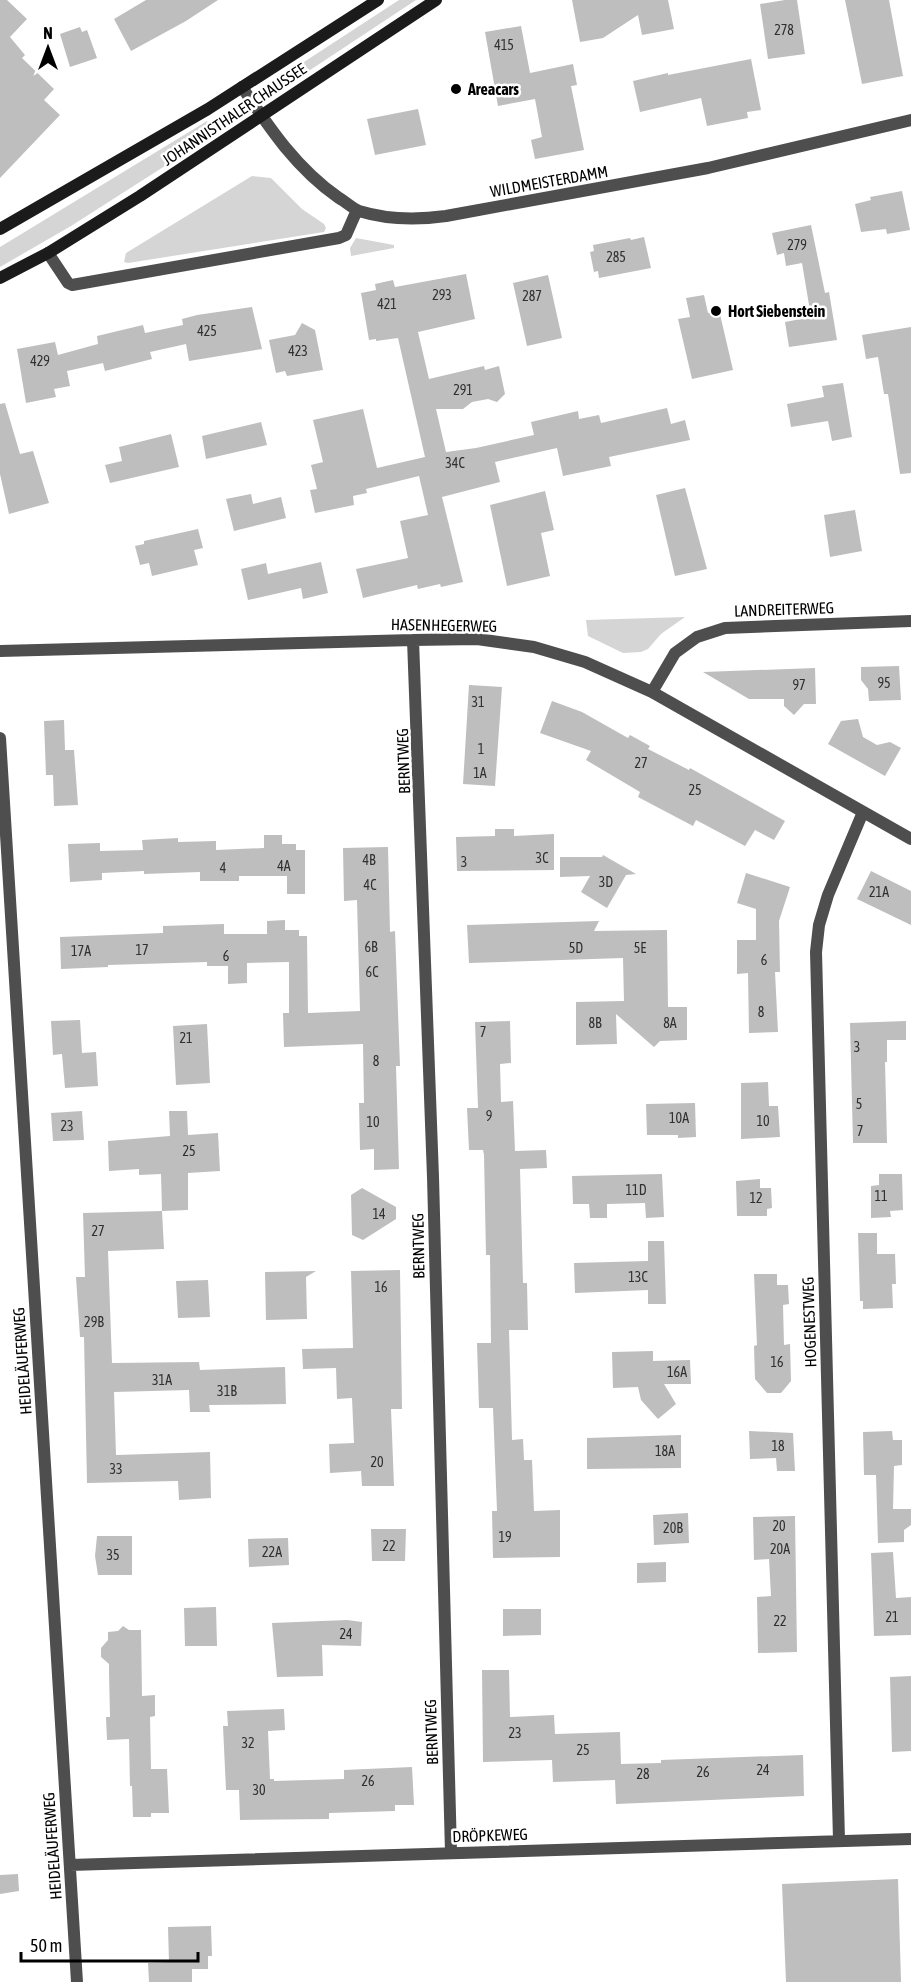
<svg xmlns="http://www.w3.org/2000/svg" width="911" height="1982" font-family="'Asap Condensed',sans-serif">
<style>
.green{fill:#d5d5d5}
.building{fill:#bebebe}
.lines{fill:none;stroke-linecap:round;stroke-linejoin:round}
.street{stroke:#4e4e4e;stroke-width:12}
.secondary{stroke:#1b1b1b;stroke-width:12}
.poi-dot{fill:#000;stroke:#fff;stroke-width:2}
.labels{text-anchor:middle;stroke-width:5;stroke-linejoin:round;paint-order:stroke}
.number-label{font-size:14px;fill:#303030}
.poi-label{font-size:16px;font-weight:bold;fill:#000;stroke:#fff;text-anchor:start}
.street-label{font-size:16px;fill:#000;stroke:#fff}
</style>
<rect width="100%" height="100%" fill="#fff"/>
<path class="green" d="M399,0h17l-127,84 -5,-9z
M207,121l8,13 -144,92 -71,41v-20z
M252,176l19,2 31,31 22,15 2,4 -2,4 -196,31 -4,-1 2,-9z
M356,238l38,7v3l-43,8 -1,-8z
M685,617l-24,17 -13,15 -7,3 -18,1 -35,-17 -2,-16z"/>
<path class="building" d="M0,0h7l20,19 -17,18 15,18 -3,3 32,31 -10,11 16,15 -60,63z
M146,0h72l-32,21 -55,30 -17,-32z
M572,0h96l6,29 -32,6 -4,-20 -35,23 -23,4z
M785,0h12l8,54 -37,5 -8,-55z
M845,0h44l14,76 -41,8z
M521,26l9,47 43,-9 4,21 -6,1 13,64 -49,9 -4,-19 11,-3 -7,-38 -37,7 -13,-74z
M80,27l2,5 5,-2 10,28 -27,9 -10,-33z
M751,59l10,51 -14,2 1,6 -41,8 -6,-28 -61,14 -7,-31 35,-8v2z
M418,109l8,36 -51,10 -8,-36z
M902,191l8,39 -23,4 -1,-5 -25,3 -6,-28 16,-4 -1,-3z
M811,225l14,68 4,-1 8,48 -48,7 -4,-25 26,-5 -9,-54 -16,3 -2,-13 -7,2 -5,-22z
M644,237l7,31 -52,10 -1,-7 -4,1 -4,-20 4,-1 -1,-6 37,-7 1,2z
M466,274l9,45 -57,13 11,47 55,-13 1,4 14,-4 6,28 -8,8 -9,-3 -16,3 -9,7h-27l10,43 30,-4 58,-13 -3,-13 47,-11 1,8 20,-4 2,8 66,-15 4,16 14,-4 5,20 -81,17 2,9 -48,10 -6,-28 -62,14 5,20 -58,15 21,85 -22,5 -1,-3 -22,5 -1,-4 -54,13 -7,-29 52,-11 -8,-37 28,-6 -9,-39 -53,13 1,4 -14,3 1,9 -39,8 -5,-23 7,-1 -6,-24 12,-3 -10,-42 50,-11 14,59 48,-11 -27,-119 -22,3v-2l-7,1 -8,-47 15,-3 -1,-6 18,-4 2,7z
M548,275l14,63 -35,8 -14,-63z
M704,295l4,18 11,-3 14,60 -41,9 -14,-60 12,-2 -4,-19z
M252,307l10,42 -73,12 -3,-17 -36,8 2,7 -47,12 -2,-8 -36,8 3,15 -16,3 2,8 -30,6 -9,-54 38,-7 3,13 40,-11 -1,-8 46,-11 2,8 38,-8 -1,-6 15,-4z
M302,323l13,7 8,40 -36,6 -2,-5 -9,2 -7,-33 26,-5z
M911,327v146l-11,1 -12,-80h-4l-6,-37 -12,2 -4,-24z
M843,383l9,54 -20,4 -4,-20 -37,6 -4,-23 37,-7 -2,-11z
M5,403l15,51 13,-3 16,52 -40,11 -9,-40v-70z
M261,422l6,23 -61,14 -4,-23z
M171,434l8,33 -69,16 -5,-18 17,-4 -3,-14z
M685,488l22,81 -32,7 -19,-81z
M545,491l9,39 -13,3 9,43 -43,10 -17,-81z
M251,494l2,10 28,-7 5,21 -52,13 -8,-32z
M855,510l7,41 -32,6 -6,-42z
M198,529l5,19 -9,2 4,15 -46,11 -3,-13 -9,2 -5,-19 9,-2v-3z
M321,562l7,31 -25,6 -2,-11 -53,12 -7,-31 25,-6 2,11z
M899,666l2,34 -32,1 -1,-12 -7,-9v-13z
M815,668l1,36h-12l-10,11 -10,-9v-7h-35l-46,-27z
M469,685l33,2 -7,99 -32,-2z
M552,701l30,11 46,26 2,-3 20,11 -2,3 41,21 1,-2 95,53 -11,19 -19,-10 -10,16 -49,-26 -3,6 -55,-29 2,-5 -54,-32 5,-9 -51,-18z
M858,719l5,18 14,8 13,-3 11,6 -16,28 -57,-32 13,-23z
M64,720l1,30h9l4,55 -24,1 -1,-31h-7l-2,-54z
M495,829h19v7l40,-2v36l-97,1 -1,-34 39,-1z
M264,835h18v9h14v6h9v44h-18v-18h-48v5h-39v-9l-56,2v-3l-42,2v7l-32,2 -2,-38 32,-1v8l43,-1 -1,-10 36,-2v4l38,-1v9l48,-2z
M388,847l2,85 5,-1 5,135h-4l3,103 -25,1v-21l-14,1 -1,-47h5l-1,-59 -79,3 -1,-34h6v-51l-42,1v20l-19,1v-18h-21v-4l-99,3v2l-47,2 -1,-32 103,-4v-7l61,-2v10h43v-13l18,-1v10h14v6h8l1,77 52,-2 -3,-111 -13,1 -1,-53z
M603,855l33,19 -10,1 -19,33 -26,-16 9,-16 -30,1v-20h42z
M871,871l40,20v34l-54,-26z
M746,873l44,14 -11,34 1,51h-5l3,60 -29,1 -1,-60 -11,1v-34h19v-31l-19,-6z
M599,921l-5,10 73,-1 1,77h19v33l-27,1 -6,6 -38,-33 1,30 -41,1v-43l48,-1 -1,-43 -154,5 -2,-38z
M80,1020l2,33 14,-1 2,34 -33,2 -3,-34 -9,1 -2,-34z
M510,1021l1,42 -11,1 1,38 12,-1 2,50 31,-1 1,18 -27,1 3,114h4l1,47h-19l3,110 11,-1 1,21h8l2,51 26,-1v47l-67,1 -1,-47h5l-4,-103h-14l-2,-65h14l-1,-88h-4l-2,-100 -1,-5h-14l-2,-42h11l-3,-86z
M906,1021v19h-19v22h-2l2,81h-34l-3,-120z
M207,1024l3,59 -34,2 -3,-59z
M768,1082l1,24h9l2,31 -39,2v-56z
M695,1103l1,34 -18,1v-3h-31l-1,-31z
M82,1111l2,29 -31,1 -2,-28z
M169,1111h18l1,24 30,-2 2,38 -32,2v37l-26,1 -1,-37 -22,1v-6l-30,2 -1,-30 62,-5z
M662,1174l2,43 -18,1 -1,-15 -38,1v14h-17l-1,-14h-16l-1,-28z
M879,1174h23l1,36 -13,1 1,6 -20,1v-32l8,-1z
M760,1179v9h11l1,20 -5,1v7h-30l-1,-35z
M362,1188l34,19v12l-33,21 -11,-5 -1,-40z
M162,1211l2,38 -56,2 4,112 87,-1 1,8 85,-3 1,37 -77,1 1,7h-20l-1,-22 -75,2 2,63 94,-3 1,46 -32,2 -1,-19 -91,2 -3,-146h-4l-4,-60h9l-2,-64z
M858,1233h19v21h18l1,30h-4l1,24 -30,1v-8h-3z
M648,1241h16l2,63h-18v-14l-73,3 -1,-30 74,-2z
M400,1270l2,139h-11l3,77h-32l-1,-15 -31,2 -1,-29 25,-1 -2,-45 -15,1 -1,-31 -33,1 -1,-20 51,-1 -2,-77z
M316,1271l-10,6 1,42 -41,1 -1,-48z
M754,1274h23v11h11l1,19 -6,1 1,40 6,-1 1,37 -10,12h-14l-12,-14 -1,-33 3,-1z
M208,1280l2,37 -32,1 -2,-37z
M653,1351v10l37,-1 1,24h-27l12,20 -18,15 -17,-19 -3,-13 -25,1 -1,-36z
M749,1431l44,2 2,38h-18l-1,-13 -26,1z
M892,1431l1,9h9v25l-8,1 -1,43h18v16l-7,5v12l-26,1 -2,-68h-12l-1,-43z
M681,1435v33l-94,1v-31z
M688,1513l1,30 -35,2 -1,-30z
M795,1516l2,136 -39,1 -1,-56 14,-1 -2,-37 -15,1 -1,-43z
M371,1529h35l-1,32h-33z
M97,1536h35v39h-34l-3,-19z
M288,1538l1,27 -40,2 -1,-28z
M893,1552l3,46 15,-1v38l-37,1 -3,-83z
M666,1562v20l-29,1v-20z
M216,1607l1,39h-32l-1,-38z
M503,1609h38v26l-38,1z
M347,1620l15,2 -1,24 -39,-1 1,31 -46,1 -5,-54z
M123,1626l6,4h12l1,66 13,-1v21l-5,1 1,52h16l2,44h-18v4h-18l-1,-31h-2l-1,-47 -22,1 -1,-23h4l-1,-45v-8l-8,-7v-9l7,-8v-8l10,-1z
M482,1670h27l1,47 44,-2 1,19 65,-2 1,32 40,-1v-3l142,-5 1,41 -188,8 -1,-24 -62,2 -1,-22 -69,2z
M911,1676v75l-19,1 -2,-75z
M284,1709l1,21 -17,1 2,48h4v2l70,-2v-9l68,-3 2,38h-19v6l-66,2v6l-89,1 -1,-30h-13l-3,-64h5l-1,-15z
M18,1874l1,17 -19,3v-19z
M898,1879l3,103h-115l-4,-98z
M211,1926l1,30h-4v13h-16v13h-43l-1,-19 21,-1 -1,-35z"/>
<g class="lines">
<path class="street" d="M242,87c28,42 55,82 97,111 7,4 13,10 20,13 29,9 58,9 87,5l262,-48 203,-48
M48,253l20,30 4,2 267,-47 7,-3 11,-25
M413,640l20,537 18,675
M0,651l413,-11 64,-1 57,8 51,15 67,30 259,147
M652,692l23,-39 22,-16 28,-9 186,-7
M0,738l77,1244
M839,1840l-23,-888 3,-27 9,-30 35,-83
M70,1865l841,-26"/>
<path class="secondary" d="M0,229l208,-120 170,-109
M0,278l48,-25 92,-57 296,-196"/>
</g>
<g class="poi-dot">
<circle cx="456" cy="89" r="6"/>
<circle cx="716" cy="311" r="6"/>
</g>
<g class="labels">
<g class="number-label">
<text x="784" y="35">278</text>
<text x="504" y="50">415</text>
<text x="797" y="250">279</text>
<text x="616" y="262">285</text>
<text x="442" y="300">293</text>
<text x="532" y="301">287</text>
<text x="387" y="309">421</text>
<text x="207" y="336">425</text>
<text x="298" y="356">423</text>
<text x="40" y="366">429</text>
<text x="463" y="395">291</text>
<text x="455" y="468">34C</text>
<text x="884" y="688">95</text>
<text x="799" y="690">97</text>
<text x="478" y="707">31</text>
<text x="481" y="754">1</text>
<text x="641" y="768">27</text>
<text x="480" y="778">1A</text>
<text x="695" y="795">25</text>
<text x="542" y="863">3C</text>
<text x="369" y="865">4B</text>
<text x="464" y="867">3</text>
<text x="284" y="871">4A</text>
<text x="223" y="873">4</text>
<text x="606" y="887">3D</text>
<text x="370" y="890">4C</text>
<text x="879" y="897">21A</text>
<text x="371" y="952">6B</text>
<text x="576" y="953">5D</text>
<text x="640" y="953">5E</text>
<text x="142" y="955">17</text>
<text x="81" y="956">17A</text>
<text x="226" y="961">6</text>
<text x="764" y="965">6</text>
<text x="372" y="977">6C</text>
<text x="761" y="1017">8</text>
<text x="595" y="1028">8B</text>
<text x="670" y="1028">8A</text>
<text x="483" y="1037">7</text>
<text x="186" y="1043">21</text>
<text x="857" y="1052">3</text>
<text x="376" y="1066">8</text>
<text x="859" y="1109">5</text>
<text x="489" y="1121">9</text>
<text x="679" y="1123">10A</text>
<text x="763" y="1126">10</text>
<text x="373" y="1127">10</text>
<text x="67" y="1131">23</text>
<text x="860" y="1136">7</text>
<text x="189" y="1156">25</text>
<text x="636" y="1195">11D</text>
<text x="881" y="1201">11</text>
<text x="756" y="1203">12</text>
<text x="379" y="1219">14</text>
<text x="98" y="1236">27</text>
<text x="638" y="1282">13C</text>
<text x="381" y="1292">16</text>
<text x="94" y="1327">29B</text>
<text x="777" y="1367">16</text>
<text x="677" y="1377">16A</text>
<text x="162" y="1385">31A</text>
<text x="227" y="1396">31B</text>
<text x="778" y="1451">18</text>
<text x="665" y="1456">18A</text>
<text x="377" y="1467">20</text>
<text x="116" y="1474">33</text>
<text x="779" y="1531">20</text>
<text x="673" y="1533">20B</text>
<text x="505" y="1542">19</text>
<text x="389" y="1551">22</text>
<text x="780" y="1554">20A</text>
<text x="272" y="1557">22A</text>
<text x="113" y="1560">35</text>
<text x="892" y="1622">21</text>
<text x="780" y="1626">22</text>
<text x="346" y="1639">24</text>
<text x="515" y="1738">23</text>
<text x="248" y="1748">32</text>
<text x="583" y="1755">25</text>
<text x="763" y="1775">24</text>
<text x="703" y="1777">26</text>
<text x="643" y="1779">28</text>
<text x="368" y="1786">26</text>
<text x="259" y="1795">30</text>
</g>
<g class="poi-label">
<text x="468" y="95">Areacars</text>
<text x="728" y="317">Hort Siebenstein</text>
</g>
<g class="street-label">
<text transform="translate(234 114) rotate(-34)" y="6">JOHANNISTHALER CHAUSSEE</text>
<text transform="translate(549 181) rotate(-10)" y="6">WILDMEISTERDAMM</text>
<text transform="translate(784 609) rotate(-2)" y="6">LANDREITERWEG</text>
<text transform="translate(444 625) rotate(1)" y="6">HASENHEGERWEG</text>
<text transform="translate(403 761) rotate(-92)" y="6">BERNTWEG</text>
<text transform="translate(418 1246) rotate(-91)" y="6">BERNTWEG</text>
<text transform="translate(809 1322) rotate(-92)" y="6">HOGENESTWEG</text>
<text transform="translate(22 1361) rotate(-94)" y="6">HEIDELÄUFERWEG</text>
<text transform="translate(431 1732) rotate(-92)" y="6">BERNTWEG</text>
<text transform="translate(490 1835) rotate(-2)" y="6">DRÖPKEWEG</text>
<text transform="translate(52 1846) rotate(-94)" y="6">HEIDELÄUFERWEG</text>
</g>
</g>
<g transform="translate(48 48)" stroke="#ffffff" stroke-width="4.5" paint-order="stroke">
<path d="M0-4.5L10 22L0 15L-10 22Z" fill="#000000"/>
<text y="-9" font-size="16" font-weight="bold" text-anchor="middle" fill="#000000">N</text>
</g>
<path d="M21 1952v9h177v-9" fill="none" stroke="#000000" stroke-width="3"/>
<text x="30" y="1952" font-size="18" fill="#000000" stroke="#ffffff" stroke-width="4.5" paint-order="stroke">50 m</text>
</svg>
